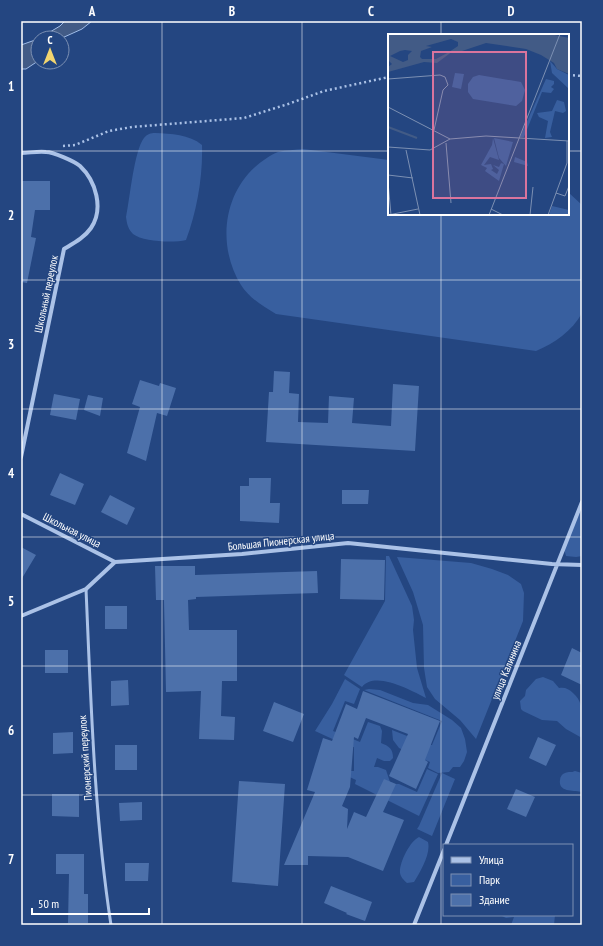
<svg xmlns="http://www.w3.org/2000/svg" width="603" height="946" font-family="'PT Sans Narrow',sans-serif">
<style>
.green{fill:#385f9f}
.water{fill:#425b86;stroke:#9fbce8}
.building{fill:#4c70aa}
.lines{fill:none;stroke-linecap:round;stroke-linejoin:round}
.path{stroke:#abc2e7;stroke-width:2.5;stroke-dasharray:2 3;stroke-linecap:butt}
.service{stroke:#abc2e7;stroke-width:3}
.minor{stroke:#abc2e7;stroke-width:4}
.grid{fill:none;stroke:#fff;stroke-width:1;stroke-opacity:0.55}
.labels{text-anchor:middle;stroke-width:3;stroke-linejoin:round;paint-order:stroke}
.street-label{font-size:11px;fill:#fff;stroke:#244681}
.inset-river{fill:none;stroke:#425b86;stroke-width:2}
.inset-road{fill:none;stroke:#7c90b3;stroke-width:1}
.view{fill:#da749d;fill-opacity:0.15;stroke:#da749d;stroke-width:2}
.inset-edge{fill:none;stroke:#fff;stroke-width:2}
.neatline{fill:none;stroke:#fff;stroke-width:1.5}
.grid-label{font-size:13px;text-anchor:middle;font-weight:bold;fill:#fff}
</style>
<rect width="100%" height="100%" fill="#244681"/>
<path class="green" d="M155,133c16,1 34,1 47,12 1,31 -5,66 -16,95 -12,3 -43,2 -53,-6 -5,-5 -6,-10 -7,-17 4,-19 8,-66 18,-79 3,-4 7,-5 11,-5z
M303,149l86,11v54h179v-22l14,13v108c-10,18 -27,30 -46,38l-260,-37c-13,-8 -27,-16 -35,-29 -23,-37 -19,-88 14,-118 7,-6 15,-12 23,-15 8,-2 17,-2 25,-3z
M582,508v48l-6,1 -10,-1 -2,-7z
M386,556h3l23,50 2,14 -1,10 4,38 9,30c-14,-7 -51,-28 -64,-11l-18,-12 41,-74z
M397,557l74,6 21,6 16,6 13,9 3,9 -1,28 -47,118 -16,-19 -25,-21 -8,-12 -3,-19 -1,-43 -10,-33z
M543,677l10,4 6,7c6,-1 10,1 14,5 13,11 9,29 9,45l-16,-9 -9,-8 -15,-1 -19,-9 -2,-2 -1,-8 5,-5 1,-6 10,-11z
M345,679l15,10 -6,15 -9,-3 -12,30 27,11 8,-20 12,4 2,5 -1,12c8,3 12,6 12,15l-3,3h-6l-7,-3 -3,9h4l8,3 4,12 3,2h6l18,8 10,-23 11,5 -19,42 -64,-32 1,-4 -15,-7 2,-2h11v-24l-15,-1v-4l-24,-11 17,-27z
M369,689l11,1 33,13 15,2 24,15 9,8 4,11 2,13 -3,9 -4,6h-7l-4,5 -11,1 -10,-5 2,-6 -31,-14 -6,-8 -1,-10 38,15h2l10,-24 -78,-31z
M575,771l7,2v19c-7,-2 -24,1 -22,-12 0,-3 2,-6 5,-7 4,-2 6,0 10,-2z
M442,773l13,6 -23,57 -15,-7 2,-3z
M419,837l9,5c3,12 -8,30 -14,40l-7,1c-3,-3 -6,-5 -7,-10 -1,-10 10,-32 19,-36z
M500,915h55l-1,10h-43l3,-8 -8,1z"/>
<path class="water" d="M65,21h27l-10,8 -20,9h-22l20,-12z
M38,39v22l-12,8h-5v-24z"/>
<path class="building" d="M21,181h29v29h-15l-4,27 5,1 -9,45 -6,-1z
M274,371l16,1 -1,21 10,1 -1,28 30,1 1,-27 25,2 -2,25 39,3 2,-42 26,2 -4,65 -149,-9 3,-50h4z
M140,380l19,6 1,-3 16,5 -9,28 -10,-3 -11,48 -19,-8 13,-46 -8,-3z
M54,394l26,5 -4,21 -26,-5z
M88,395l15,3 -3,18 -16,-6z
M60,473l24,11 -9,21 -25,-10z
M249,478h22l-1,25h10l-1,20 -39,-2v-35h9z
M342,490h27l-1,14h-26z
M110,495l25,13 -8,17 -26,-13z
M21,547l15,8 -15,25z
M341,559l44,1 -1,40 -44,-1z
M155,566h40v9l122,-4 1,22 -122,4v2l-8,1 1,30h48v51h-15l-1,35 14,1 -1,23 -35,-1 2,-48 -35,1 -2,-92h-8z
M105,606h22v23h-22z
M572,648l10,5v32l-21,-10z
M45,650h23v23h-23z
M128,680l1,25 -18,1v-25z
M363,691l77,30 -15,39 3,2 -12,27 -27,-13 19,-42 -42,-16 -8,21 -4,-2 -4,50 -8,19 6,3 -1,20 7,-17 12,5 18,-38 12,5 -13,28 21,8 -21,51 -35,-14 -40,-1v9h-24l31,-73 -8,-2 16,-52 9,3 14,-37 11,5z
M274,702l30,12 -11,28 -30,-11z
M73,732v21l-20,1v-21z
M538,737l18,8 -10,21 -17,-8z
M115,745h22v25h-22z
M239,781l46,3 -7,102 -46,-4z
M516,789l19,8 -9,20 -19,-8z
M52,794h27v23l-27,-1z
M142,802v18l-22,1 -1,-18z
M56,854h28v40h4v29h-20l1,-49h-13z
M125,863h24l-1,18h-23z
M331,886l41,16 -7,19 -19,-7 1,-1 -23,-10z"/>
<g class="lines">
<path class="path" d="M568,75l14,1
M63,146l12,-1 34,-14 23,-4 112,-9 44,-14 36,-13 65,-14"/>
<path class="service" d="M86,589c5,113 8,225 25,336"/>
<path class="minor" d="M21,153c8,0 17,-2 25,-1 7,0 28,9 34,14 16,15 24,43 11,62 -7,10 -17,15 -27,21l-43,208
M21,514l94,48
M21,616l65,-27 29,-27 127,-8 106,-11 204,21 30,1
M446,845l136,-343
M414,925l30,-75"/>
</g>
<path class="grid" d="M162,21v904M302,21v904M441,21v14M21,151h368M568,151h14M441,214v711M21,280h561M21,409h561M21,537h561M21,666h561M21,795h561"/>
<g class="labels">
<g class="street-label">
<text transform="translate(46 294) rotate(-78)" y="4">Школьный переулок</text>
<text transform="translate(72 530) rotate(27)" y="4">Школьная улица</text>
<text transform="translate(281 541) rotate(-6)" y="4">Большая Пионерская улица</text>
<text transform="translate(506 670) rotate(-68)" y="4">улица Калинина</text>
<text transform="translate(85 758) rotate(-94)" y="4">Пионерский переулок</text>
</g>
</g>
<g transform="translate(388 34)">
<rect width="181" height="181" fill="#244681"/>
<path d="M162,27l7,8 12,6v14l-17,-16zM67,39l9,1 -3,15 -9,-2zM91,41l42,7 4,8 -3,11 -6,5 -43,-7 -5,-7v-8l5,-7zM158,45l8,2v3l-3,3 3,2 -3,4 -9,-1 -18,45h-4zM169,66l7,2 2,9 -3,2 -8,-2 -5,21 2,5 -7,1 3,-17 -9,-4 -2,-4 15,-2zM105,104l6,22 -9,-3 -6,8 7,-1 2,5 -2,1 6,4 2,-4 -6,-5 6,2 2,-4 -12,-4 15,5 -5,17 -14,-10 2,-3 -6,-3 11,-20zM106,104l19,4 -7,24 -7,-8zM127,123l12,5 1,4 -14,-4zM164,172l17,4v5h-20z" fill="#385f9f"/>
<path d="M0,0h162l19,4v36l-12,-5 -3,-6 -13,-8 -15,-6 -40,-6 -24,8h-9l-16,12 -13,-1 -36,10v-5l4,-3 -4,-4zM63,5l7,3v4l-9,6 -13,7h-14l-2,-2 1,-6 11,-4 -6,-1zM12,17l5,-1 7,1 -4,4v5l-5,2 -13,-6z" fill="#425b86" fill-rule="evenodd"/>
<path class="inset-river" d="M0,93l29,11"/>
<path class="inset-road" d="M0,45l52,-4 5,2 3,8 -5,5 -9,40M0,73l62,32M58,109l5,60M0,113l42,3 20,-11 36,-3 83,5M18,116l14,65M0,141l25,3M0,148l3,33M168,159l9,3 4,-10M103,175l12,6M0,181l30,-6M101,181l71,-181M142,181l3,-28M160,181l19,-52v-22"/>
<path class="view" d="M45,18h93v146h-93z"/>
<rect width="181" height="181" class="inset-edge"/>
</g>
<rect width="603" height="946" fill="none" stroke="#244681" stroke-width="44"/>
<rect x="443" y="844" width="130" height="72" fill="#244681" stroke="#7c90b3"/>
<rect x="451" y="857" width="20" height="6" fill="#abc2e7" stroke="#7c90b3"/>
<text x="479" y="864" font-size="12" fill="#ffffff">Улица</text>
<rect x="451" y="874" width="20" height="12" fill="#385f9f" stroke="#7c90b3"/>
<text x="479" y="884" font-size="12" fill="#ffffff">Парк</text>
<rect x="451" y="894" width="20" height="12" fill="#4c70aa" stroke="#7c90b3"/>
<text x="479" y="904" font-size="12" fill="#ffffff">Здание</text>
<g transform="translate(50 50)"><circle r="19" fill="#244681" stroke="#7c90b3"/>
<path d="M0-3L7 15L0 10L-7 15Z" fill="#f2d56f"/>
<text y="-6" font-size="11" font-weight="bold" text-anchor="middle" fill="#ffffff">С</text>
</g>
<path d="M32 908v6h117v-6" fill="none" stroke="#ffffff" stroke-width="2"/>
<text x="38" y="908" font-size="12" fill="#ffffff" stroke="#244681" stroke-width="3" paint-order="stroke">50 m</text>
<rect x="22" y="22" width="559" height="902" class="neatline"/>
<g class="grid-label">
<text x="92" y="16">A</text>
<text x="232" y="16">B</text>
<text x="371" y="16">C</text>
<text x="511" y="16">D</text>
<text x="11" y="91">1</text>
<text x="11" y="220">2</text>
<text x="11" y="349">3</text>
<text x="11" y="478">4</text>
<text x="11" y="606">5</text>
<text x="11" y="735">6</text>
<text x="11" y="864">7</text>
</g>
</svg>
